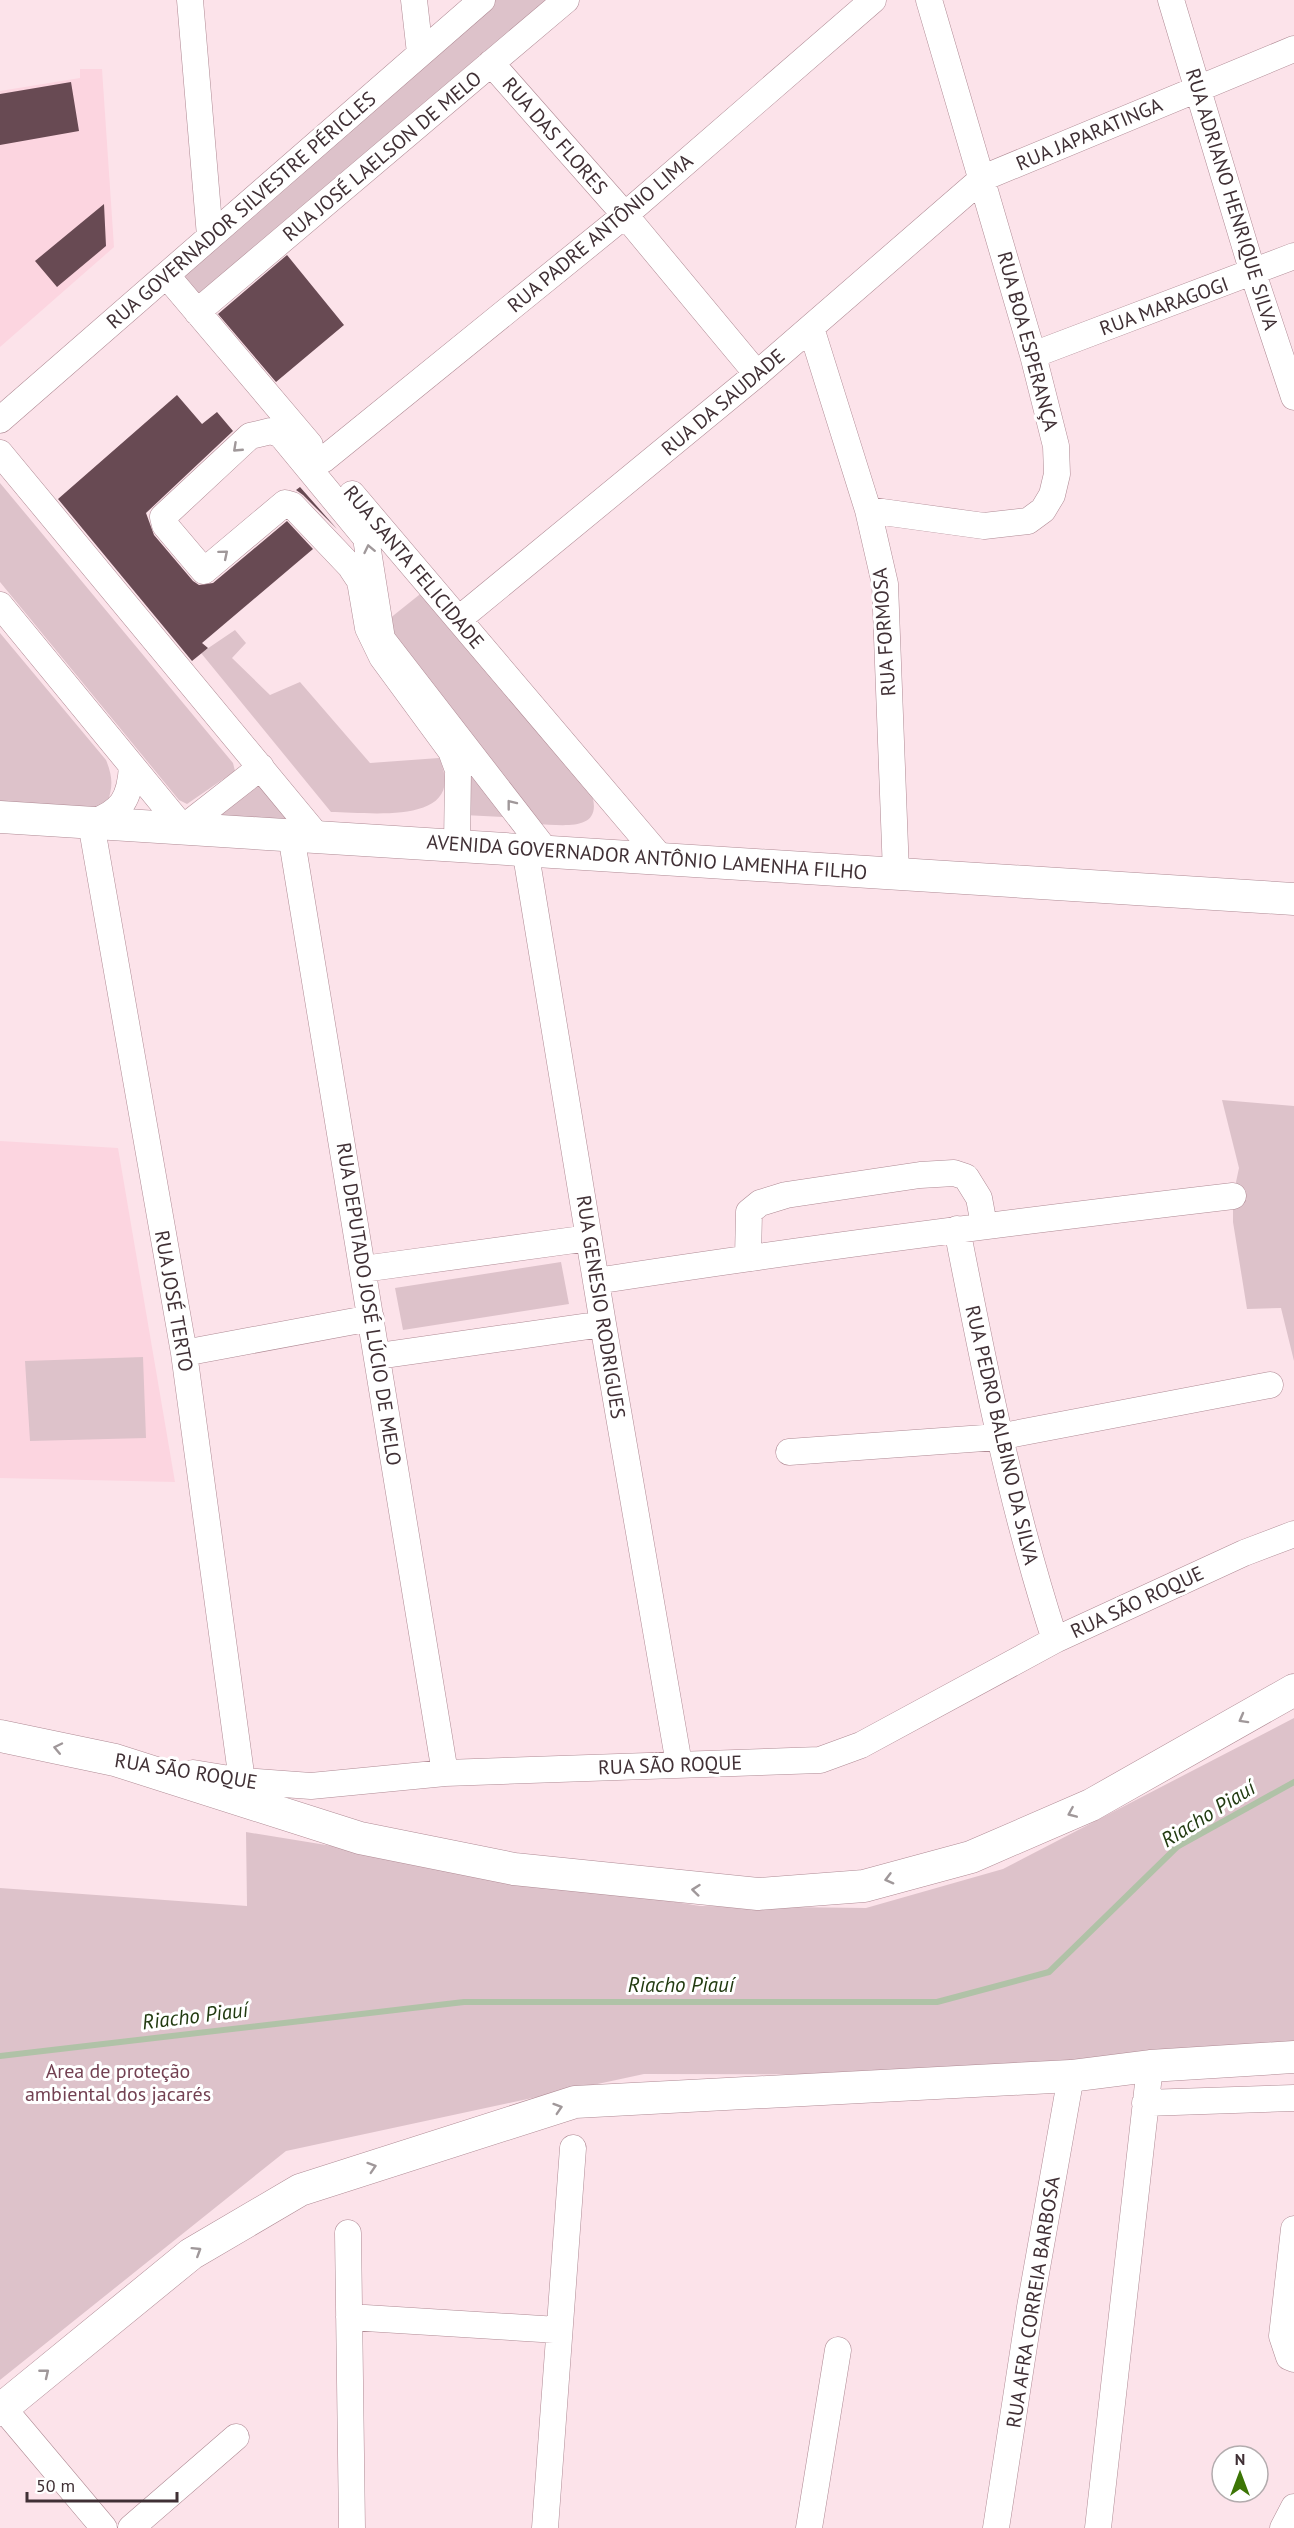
<svg xmlns="http://www.w3.org/2000/svg" width="1294" height="2528" font-family="'PT Sans',sans-serif">
<style>
.built{fill:#fcd5e0}
.green{fill:#ddc2ca}
.lines{fill:none;stroke-linecap:round;stroke-linejoin:round}
.stream{stroke:#b0c2a7;stroke-width:6}
.building{fill:#684a53}
.minor-casing{stroke:#af8a94;stroke-width:27}
.major-casing{stroke:#af8a94;stroke-width:33}
.minor{stroke:#fff;stroke-width:26}
.major{stroke:#fff;stroke-width:32}
.oneway{stroke:#a0989a}
.labels{text-anchor:middle;stroke-width:6;stroke-linejoin:round;paint-order:stroke}
.street-label{font-size:20px;fill:#403035;stroke:#fff}
.park-label{font-size:20px;fill:#734152;stroke:#fff}
.water-label{font-size:21px;font-style:italic;fill:#223b11;stroke:#fff}
</style>
<rect width="100%" height="100%" fill="#fce3ea"/>
<path class="built" d="M80,69h22l12,178 -114,100v-256l80,-13z
M0,1141l118,7 57,334 -175,-4z"/>
<path class="green" d="M482,0h84l-369,312 -30,-36z
M0,483l233,280 2,8 -48,33 -8,-4 -179,-218z
M424,591l166,198c17,44 -25,36 -55,35l-147,-188 1,-17z
M235,630l11,13 -14,15 38,37 30,-13 70,81 69,-5c31,69 -71,54 -108,54l-130,-159z
M0,633l106,127c7,17 7,27 1,44l-14,4 -93,-7z
M261,767l57,70 -135,-9z
M468,769l37,44 -2,4 -39,-2z
M1222,1100l72,6v255l-13,-53 -34,1 -14,-87v-26l6,-28z
M561,1262l8,42 -166,26 -8,-42z
M143,1357l3,81 -116,3 -5,-80z
M1294,1718v351l-247,6 -403,-1 -358,77 -286,229v-492l247,18 -1,-74 454,74 166,2 137,-39z"/>
<g class="lines">
<path class="stream" d="M0,2056l464,-54h473l112,-30 128,-125 117,-65"/>
</g>
<path class="building" d="M71,82l8,49 -79,14v-51z
M104,204l2,42 -49,41 -22,-26z
M287,255l57,70 -68,57 -58,-68z
M177,395l25,29 15,-12 16,19 -87,82 8,22 39,46 6,4 14,-2 74,-62 26,28 -111,94 6,5 -16,13 -134,-162z
M300,487l37,42 -34,-34 -7,-5z"/>
<g class="lines">
<g class="minor-casing">
<path id="minor" d="M190,0l20,236
M414,0l6,53
M1171,0l82,273 41,124
M491,63l134,152 132,159
M167,276l143,169
M197,312l369,-312
M811,328l57,182 17,74 11,289
M1033,355l261,-99
M0,420l482,-420
M0,453l318,384
M323,460l302,-245 248,-215
M352,494l309,364
M868,510l116,16 44,-5 15,-11 9,-15 5,-21 -1,-28 -23,-91 -104,-355
M0,605l183,223 78,-61
M459,619l298,-245 226,-196 311,-129
M132,766c-2,33 -10,46 -41,57l93,530 58,428
M291,835l154,938
M457,845l1,-75 -7,-19 -69,-94 -14,-29 -8,-47 -10,-15 -58,-61 -7,-2 -81,68 -39,-46 -2,-8 87,-81 21,-5 10,4 85,103 16,101 164,212
M525,849l78,475 76,440
M957,1229c27,138 54,276 98,411
M748,1257l1,-45 11,-9 26,-8 134,-20 34,-2 12,4 13,21 5,27
M363,1269l226,-31
M596,1281c212,-33 424,-60 637,-85
M184,1353l187,-35
M378,1356l225,-32
M789,1452l209,-15 272,-52
M193,1773l49,8 69,5 134,-13 375,-13 41,-15 194,-105 189,-87 50,-19
M1145,2103l149,-5
M1294,2229l-12,107 7,21 5,2
M348,2233l4,295
M349,2317l209,13
M3,2408l101,120
M131,2528l105,-91
M545,2528l28,-380
M809,2528l29,-178
M996,2528l34,-221 41,-231
M1098,2528l52,-462
M1283,2528l11,-21"/>
</g>
<g class="major-casing">
<path id="major" d="M0,817l1294,82
M0,1736l115,24 245,78 154,31 244,25 106,-8 107,-29 120,-52 203,-115
M0,2410l191,-156 109,-64 275,-88 496,-26 79,-10 144,-9"/>
</g>
<use href="#minor" class="minor"/>
<use href="#major" class="major"/>
</g>
<defs><path id="oneway-chevron" d="M-2-3.5L2.5 0L-2 3.5" fill="none" stroke-width="1.6" stroke-linecap="round" stroke-linejoin="round" transform="scale(1.5)"/></defs>
<g class="oneway">
<use href="#oneway-chevron" transform="translate(237 448) rotate(137)"/>
<use href="#oneway-chevron" transform="translate(369 549) rotate(-102)"/>
<use href="#oneway-chevron" transform="translate(224 554) rotate(-40)"/>
<use href="#oneway-chevron" transform="translate(511 804) rotate(-128)"/>
<use href="#oneway-chevron" transform="translate(1243 1719) rotate(151)"/>
<use href="#oneway-chevron" transform="translate(58 1748) rotate(-168)"/>
<use href="#oneway-chevron" transform="translate(1072 1813) rotate(157)"/>
<use href="#oneway-chevron" transform="translate(889 1879) rotate(165)"/>
<use href="#oneway-chevron" transform="translate(696 1890) rotate(-174)"/>
<use href="#oneway-chevron" transform="translate(558 2108) rotate(-18)"/>
<use href="#oneway-chevron" transform="translate(372 2167) rotate(-18)"/>
<use href="#oneway-chevron" transform="translate(197 2251) rotate(-32)"/>
<use href="#oneway-chevron" transform="translate(45 2373) rotate(-39)"/>
</g>
<g class="labels">
<g class="street-label">
<text transform="translate(1089 134) rotate(-23)" y="7">RUA JAPARATINGA</text>
<text transform="translate(555 136) rotate(49)" y="7">RUA DAS FLORES</text>
<text transform="translate(382 156) rotate(-40)" y="7">RUA JOSÉ LAELSON DE MELO</text>
<text transform="translate(1232 199) rotate(73)" y="7">RUA ADRIANO HENRIQUE SILVA</text>
<text transform="translate(241 210) rotate(-41)" y="7">RUA GOVERNADOR SILVESTRE PÉRICLES</text>
<text transform="translate(600 233) rotate(-40)" y="7">RUA PADRE ANTÔNIO LIMA</text>
<text transform="translate(1164 306) rotate(-20)" y="7">RUA MARAGOGI</text>
<text transform="translate(1028 341) rotate(75)" y="7">RUA BOA ESPERANÇA</text>
<text transform="translate(723 402) rotate(-40)" y="7">RUA DA SAUDADE</text>
<text transform="translate(414 567) rotate(50)" y="7">RUA SANTA FELICIDADE</text>
<text transform="translate(884 632) rotate(-94)" y="7">RUA FORMOSA</text>
<text transform="translate(647 857) rotate(4)" y="7">AVENIDA GOVERNADOR ANTÔNIO LAMENHA FILHO</text>
<text transform="translate(174 1301) rotate(80)" y="7">RUA JOSÉ TERTO</text>
<text transform="translate(369 1304) rotate(81)" y="7">RUA DEPUTADO JOSÉ LÚCIO DE MELO</text>
<text transform="translate(601 1307) rotate(81)" y="7">RUA GENESIO RODRIGUES</text>
<text transform="translate(1002 1435) rotate(77)" y="7">RUA PEDRO BALBINO DA SILVA</text>
<text transform="translate(1137 1602) rotate(-25)" y="7">RUA SÃO ROQUE</text>
<text transform="translate(670 1765) rotate(-2)" y="7">RUA SÃO ROQUE</text>
<text transform="translate(186 1771) rotate(9)" y="7">RUA SÃO ROQUE</text>
<text transform="translate(1033 2302) rotate(-81)" y="7">RUA AFRA CORREIA BARBOSA</text>
</g>
<g class="park-label">
<text x="118" y="2078">Area de proteção<tspan x="118" dy="23">ambiental dos jacarés</tspan></text>
</g>
<g class="water-label">
<text transform="translate(1208 1814) rotate(-32)" y="7">Riacho Piauí</text>
<text x="681" y="1992">Riacho Piauí</text>
<text transform="translate(195 2016) rotate(-7)" y="7">Riacho Piauí</text>
</g>
</g>
<g transform="translate(1240 2474)"><circle r="28" fill="#ffffff" stroke="#b3acae" stroke-width="1.5"/>
<path d="M0-4.5L10 22L0 15L-10 22Z" fill="#3c7505"/>
<text y="-9" font-size="16" font-weight="bold" text-anchor="middle" fill="#403035">N</text>
</g>
<path d="M27 2492v9h150v-9" fill="none" stroke="#403035" stroke-width="3"/>
<text x="36" y="2492" font-size="18" fill="#403035" stroke="#ffffff" stroke-width="4.5" paint-order="stroke">50 m</text>
</svg>
